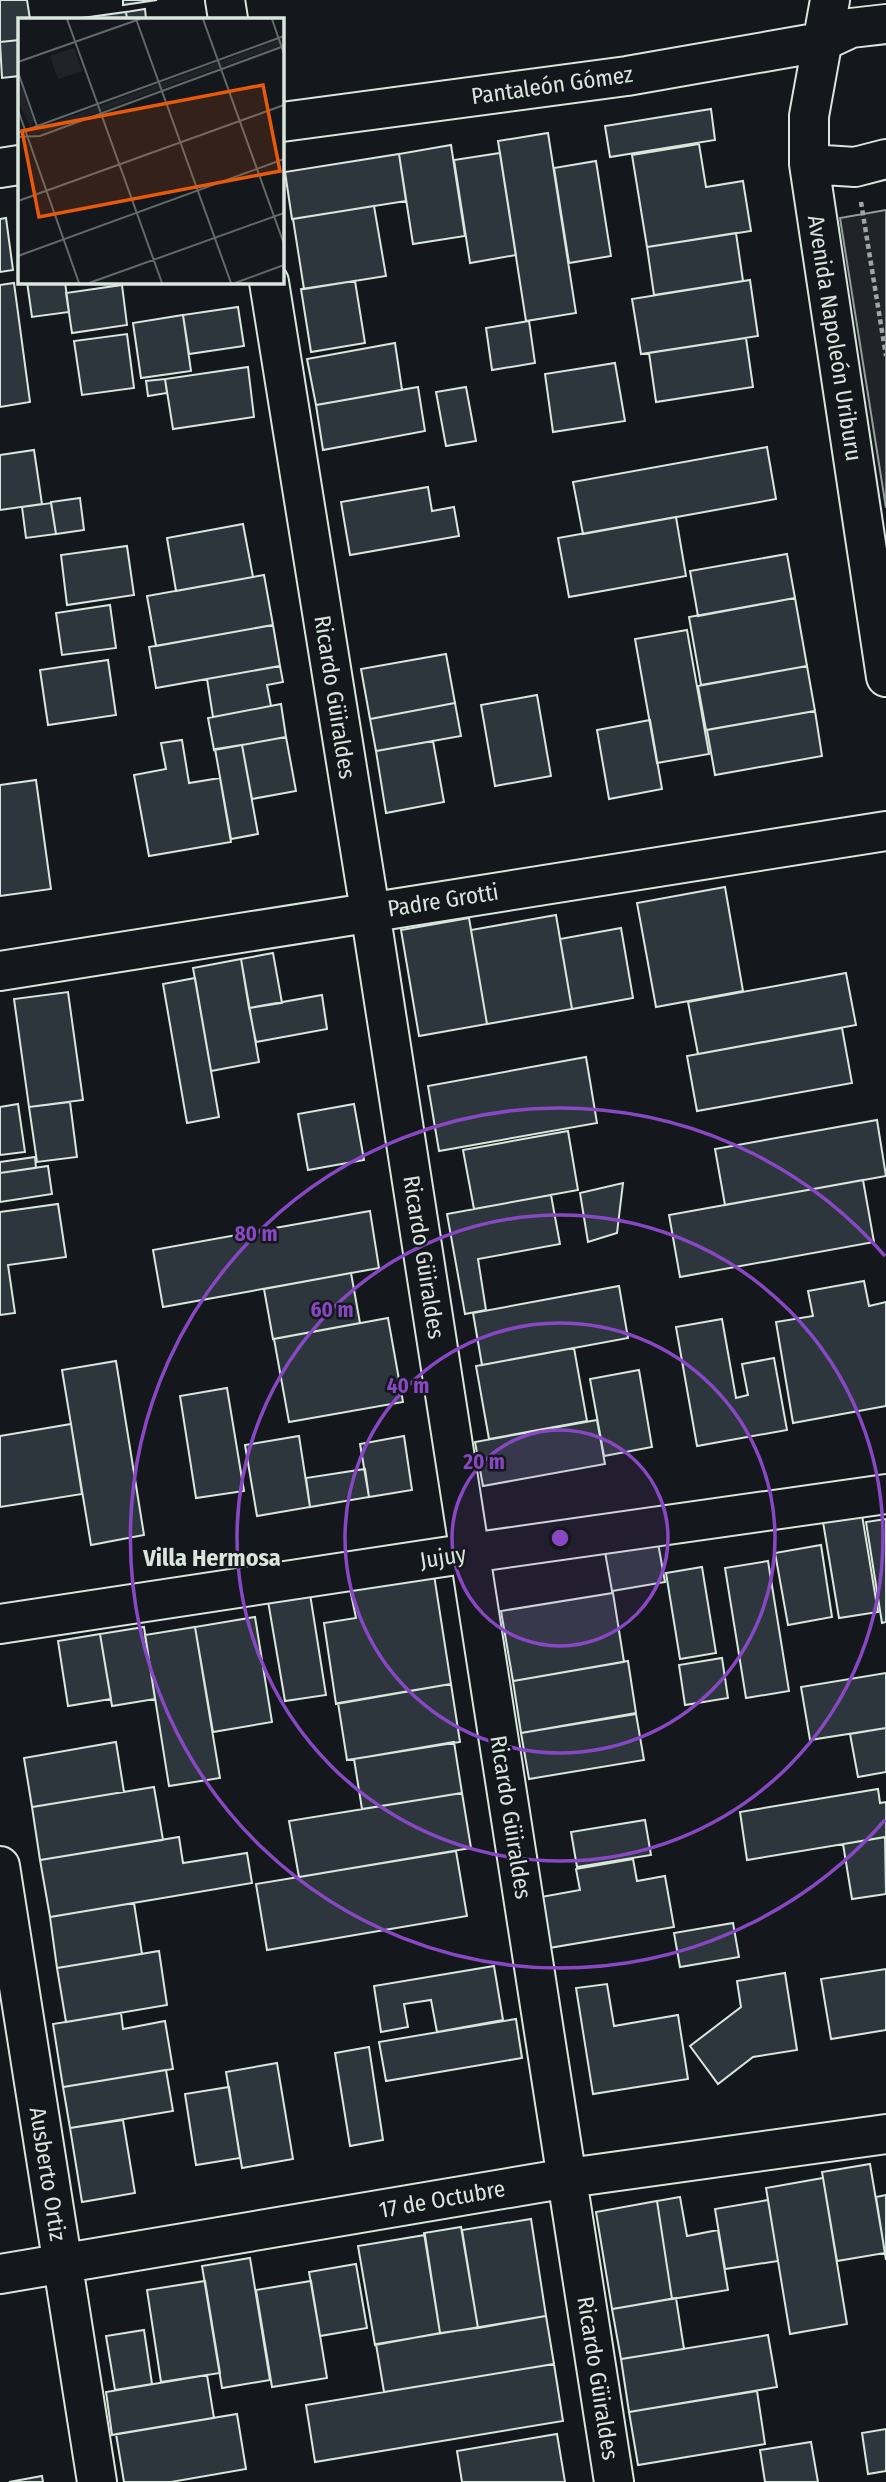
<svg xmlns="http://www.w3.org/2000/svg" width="886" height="2482" font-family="'Fira Sans Condensed',sans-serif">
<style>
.green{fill:#202428;stroke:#939e99;stroke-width:2}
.building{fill:#2c363c;stroke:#d8e6dc;stroke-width:2}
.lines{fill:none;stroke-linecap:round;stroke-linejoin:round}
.minor-casing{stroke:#d8e6dc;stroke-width:42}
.major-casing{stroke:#d8e6dc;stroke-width:42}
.path{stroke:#9da8a2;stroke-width:4.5;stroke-dasharray:5 3.5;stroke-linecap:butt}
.minor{stroke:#14181c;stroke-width:38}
.major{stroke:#14181c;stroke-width:38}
.ring{fill:none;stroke:#8948c3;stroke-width:3.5}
.labels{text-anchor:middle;stroke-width:5;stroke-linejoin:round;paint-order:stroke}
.street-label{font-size:23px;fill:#d8e6dc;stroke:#14181c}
.neighbourhood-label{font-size:24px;font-weight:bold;fill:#d8e6dc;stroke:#14181c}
.inset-road{fill:none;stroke:#626a69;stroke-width:2}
.view{fill:#e8590c;fill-opacity:0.15;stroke:#e8590c;stroke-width:3.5}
.inset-edge{fill:none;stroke:#d8e6dc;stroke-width:3.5}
.centre{fill:#8948c3;stroke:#14181c;stroke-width:3.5}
.ring-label{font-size:21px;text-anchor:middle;font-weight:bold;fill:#8948c3;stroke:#14181c;stroke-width:5;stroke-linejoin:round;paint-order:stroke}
</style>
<rect width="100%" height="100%" fill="#14181c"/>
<path class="green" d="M886,210v298l-46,-290z"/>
<path class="building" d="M0,0h27l3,19h-11v21l-19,2z
M123,0h34l-34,5z
M145,9l1,10h-19l-1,-7z
M126,12l1,7h-52z
M19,40v36l-17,2 -2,-36z
M711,109l4,31 -105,17 -5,-31z
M548,133l28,180 -50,8 -28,-180z
M699,144l7,43 37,-6 8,50 -104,16 -15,-92z
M451,145l14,91 -52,8 -14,-90z
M500,153l16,102 -46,8 -16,-103z
M399,154l7,47 -114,18 -7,-47z
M596,161l15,95 -42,7 -15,-95z
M374,206l12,70 -82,13 -11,-70z
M6,218l7,52 -13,2v-53z
M736,233l7,48 -89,14 -7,-48z
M750,280l8,56 -117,18 -9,-55z
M355,281l10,62 -54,9 -10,-63z
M27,282h38l4,30 -37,5z
M14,283l16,119 -30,5v-122z
M122,285l5,40 -55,8 -6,-40z
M238,307l6,39 -55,8 -6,-39z
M183,315l8,56 -50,7 -8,-55z
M529,321l6,42 -43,7 -6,-42z
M127,334l7,54 -52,7 -8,-54z
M746,338l7,49 -97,15 -7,-49z
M395,343l7,47 -86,15 -9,-46z
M615,363l10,58 -72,11 -8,-58z
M248,367l6,50 -81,12 -8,-50z
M165,379l2,14 -19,3 -2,-15z
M418,387l7,44 -102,19 -7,-45z
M466,387l10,54 -30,5 -10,-54z
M767,447l9,52 -193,35 -10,-52z
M34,450l8,54 -42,6v-55z
M428,487l4,24 22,-4 5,29 -109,19 -9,-53z
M80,498l4,32 -28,4 -5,-32z
M51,503l5,31 -30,4 -4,-31z
M676,517l10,59 -117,21 -11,-59z
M243,524l10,53 -77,14 -9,-53z
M127,546l7,49 -67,10 -6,-50z
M787,554l8,44 -97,18 -8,-45z
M264,575l9,50 -117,21 -9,-50z
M795,598l12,68 -106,19 -12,-68z
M110,605l6,43 -54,7 -6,-42z
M273,625l7,41 -124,22 -7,-41z
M687,630l22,124 -52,9 -22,-124z
M446,654l9,49 -85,16 -9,-50z
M108,660l8,55 -68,10 -8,-55z
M280,666l3,16 -16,3 4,21 -58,11 -6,-38z
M807,666l8,45 -109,19 -8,-44z
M537,695l14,81 -56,10 -14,-81z
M455,703l6,33 -85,15 -6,-32z
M281,704l5,33 -72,13 -6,-32z
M815,711l7,45 -107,19 -8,-45z
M650,720l12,69 -53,10 -12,-69z
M286,737l10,54 -44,8 -10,-54z
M182,740l7,43 31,-5 11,64 -82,14 -15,-81 32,-6 -5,-26z
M433,741l11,61 -58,11 -10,-62z
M242,745l16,89 -27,5 -16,-90z
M36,780l15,109 -51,7v-111z
M725,887l18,104 -87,16 -19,-104z
M556,915l16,94 -85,15 -16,-94z
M469,918l18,106 -68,12 -18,-106z
M621,928l12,70 -61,11 -12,-70z
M273,953l9,50 -33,5 -8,-49z
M241,959l18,103 -48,9 -18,-103z
M846,973l10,52 -158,29 -10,-52z
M195,978l24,139 -32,6 -24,-139z
M68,992l15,108 -54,7 -15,-108z
M322,995l5,34 -71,13 -7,-34z
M842,1028l10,55 -155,28 -10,-55z
M586,1057l11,66 -158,28 -11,-65z
M70,1102l7,55 -40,5 -8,-55z
M18,1104l7,48 -25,3v-48z
M354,1104l10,56 -56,10 -10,-56z
M877,1120l9,56 -161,29 -10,-56z
M568,1131l10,59 -104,19 -11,-59z
M35,1157l1,11 -36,5v-11z
M48,1166l4,28 -52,8v-29z
M863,1180l11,62 -194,35 -11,-62z
M623,1183l-6,50 -29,9 -8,-49z
M551,1195l9,49 -82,15 8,51 -21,4 -18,-100z
M58,1204l8,53 -58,8 7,48 -15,2v-103z
M370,1211l9,57 -216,39 -10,-57z
M351,1273l9,50 -87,16 -9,-50z
M864,1281l5,25 17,-4v104l-93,17 -17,-101 37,-6 -5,-25z
M619,1286l9,52 -146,27 -9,-52z
M388,1318l15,84 -114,20 -15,-83z
M722,1319l14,79 12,-3 -6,-31 32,-6 13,72 -90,16 -21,-119z
M574,1348l13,73 -98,18 -13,-73z
M116,1361l28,174 -53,10 -29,-175z
M639,1370l13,77 -48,9 -14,-77z
M227,1388l17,103 -48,7 -16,-102z
M597,1420l8,44 -122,22 -8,-44z
M71,1424l11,70 -82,13v-71z
M299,1436l11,71 -53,9 -12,-71z
M404,1436l8,54 -43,7 -9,-53z
M365,1469l4,28 -59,10 -4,-29z
M862,1515l16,97 -39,6 -16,-96z
M886,1519v103l-4,1 -16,-101z
M658,1543l7,39 -53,9 -7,-39z
M821,1545l11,72 -44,8 -13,-72z
M768,1561l21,130 -43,7 -21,-130z
M702,1567l14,86 -36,6 -14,-86z
M434,1575l17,109 -115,20 -12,-81 32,-5 -6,-29z
M613,1593l11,69 -111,19 -12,-70z
M310,1594l16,101 -41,6 -17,-100z
M255,1617l17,105 -59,10 -18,-105z
M144,1627l11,72 -43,7 -12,-72z
M195,1627l25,151 -51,8 -24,-151z
M100,1634l11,65 -43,7 -10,-65z
M722,1658l6,40 -43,7 -6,-40z
M628,1661l8,52 -115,20 -8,-52z
M886,1673v55l-76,12 -9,-53z
M451,1684l9,58 -113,18 -9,-57z
M636,1714l8,46 -115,19 -8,-46z
M886,1728v44l-28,5 -8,-43z
M116,1742l8,50 -92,15 -8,-49z
M454,1742l8,51 -100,16 -8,-50z
M154,1787l9,53 -123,20 -8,-53z
M878,1789l2,14 6,-1v35l-139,23 -7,-48z
M462,1793l9,55 -172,29 -10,-56z
M645,1820l6,35 -74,12 -6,-35z
M179,1837l4,26 64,-10 5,30 -202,34 -10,-57z
M885,1837l1,57 -34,5 -9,-55z
M456,1851l11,65 -200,34 -11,-66z
M633,1859l4,22 28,-5 9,51 -125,21 -8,-51 39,-7 -4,-21z
M134,1903l8,51 -85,14 -7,-51z
M733,1923l6,34 -59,10 -6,-34z
M159,1951l8,54 -101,17 -9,-54z
M494,1966l9,54 -66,12 -6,-32 -27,4 4,23 -27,5 -7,-46z
M886,1969v61l-55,9 -10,-60z
M785,1973l12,77 -44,7 -35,27 -28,-38 51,-39 -4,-26z
M607,1984l7,42 64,-11 10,64 -95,15 -17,-106z
M121,2013l2,16 42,-8 8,48 -110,18 -10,-63z
M516,2019l6,39 -136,23 -7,-39z
M369,2047l14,93 -33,6 -15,-93z
M277,2063l16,96 -51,9 -16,-96z
M166,2070l7,41 -103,17 -7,-41z
M229,2087l11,71 -44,7 -11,-71z
M123,2120l12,73 -53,9 -12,-74z
M870,2164l15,89 -48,8 -15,-89z
M823,2178l24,146 -57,10 -24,-146z
M886,2195v65l-10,-63z
M680,2197l7,39 31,-6 10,60 -56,9 -15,-98z
M768,2200l10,61 -53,8 -10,-60z
M657,2201l15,98 -60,10 -16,-97z
M531,2219l15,97 -68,12 -16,-98z
M461,2227l17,101 -38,5 -16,-100z
M425,2235l15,98 -65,12 -17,-99z
M250,2258l20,122 -48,8 -20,-122z
M356,2264l11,64 -47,8 -11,-64z
M205,2281l15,92 -59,9 -14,-92z
M311,2281l16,97 -55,9 -16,-97z
M676,2298l8,51 -63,10 -9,-50z
M546,2316l8,48 -170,28 -8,-48z
M144,2330l8,54 -37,6 -9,-54z
M768,2335l9,52 -148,25 -8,-53z
M554,2364l9,57 -248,41 -9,-57z
M207,2375l7,43 -102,17 -6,-43z
M757,2391l8,53 -127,21 -9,-53z
M237,2414l9,55 -75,13h-47l-8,-48z
M886,2429v42l-18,3 -6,-41z
M557,2434l8,48h-103l-5,-31z
M811,2442l7,40h-53l-5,-32z
M42,2476l1,6h-34z"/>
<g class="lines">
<g class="minor-casing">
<path id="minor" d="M225,0l3,19
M269,282l101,629 244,1571
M0,971l886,-140
M0,1624l470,-71 416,-59
M0,1866l97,616
M0,2274l568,-96 318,-44"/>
</g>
<g class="major-casing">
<path id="major" d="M830,0l-21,116v48l77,513
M282,122l345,-46 194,-34 30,-14 35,-4
M809,164l46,3 31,-8
M0,168l19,-3"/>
</g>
<path class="path" d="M861,202l25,154"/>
<use href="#minor" class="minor"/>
<use href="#major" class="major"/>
</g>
<circle cx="560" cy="1538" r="108" fill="#8948c3" fill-opacity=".12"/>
<g class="ring">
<circle cx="560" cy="1538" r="108"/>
<circle cx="560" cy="1538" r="215"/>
<circle cx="560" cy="1538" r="323"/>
<path d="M885 1820A430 430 0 1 1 885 1256"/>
</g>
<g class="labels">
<g class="street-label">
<text transform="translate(552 85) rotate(-8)" y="8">Pantaleón Gómez</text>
<text transform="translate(835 338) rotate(81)" y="8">Avenida Napoleón Uriburu</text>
<text transform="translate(335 697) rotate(81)" y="8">Ricardo Güiraldes</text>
<text transform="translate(443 900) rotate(-9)" y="8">Padre Grotti</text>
<text transform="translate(424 1257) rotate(81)" y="8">Ricardo Güiraldes</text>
<text transform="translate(443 1557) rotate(-9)" y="8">Jujuy</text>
<text transform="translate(511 1817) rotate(81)" y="8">Ricardo Güiraldes</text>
<text transform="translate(48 2174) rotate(81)" y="8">Ausberto Ortiz</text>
<text transform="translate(442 2199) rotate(-10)" y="8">17 de Octubre</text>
<text transform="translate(598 2378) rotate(81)" y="8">Ricardo Güiraldes</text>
</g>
<g class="neighbourhood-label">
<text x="212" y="1566">Villa Hermosa</text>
</g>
</g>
<g transform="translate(18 18)">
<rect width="266" height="266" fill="#14181c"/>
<path d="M266,20v6l-240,88 -2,-5zM56,30l8,23 -24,8 -8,-23zM0,60l16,43 -3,6 -13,-24z" fill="#202428"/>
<path class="inset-road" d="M49,1l95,264M118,1l95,264M185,1l81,225M254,1l12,35M0,44l122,-43M0,54l20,57M0,92l61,173M0,115l266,-97M0,119l22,-1 244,-90M0,183l266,-96M0,238l266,-97M71,265l195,-70M217,265l49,-18"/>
<path class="view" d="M245,67l17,86 -241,46 -17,-86z"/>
<rect width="266" height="266" class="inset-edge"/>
</g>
<circle cx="560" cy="1538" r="10" class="centre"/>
<g class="ring-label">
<text x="256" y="1241">80 m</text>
<text x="332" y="1317">60 m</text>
<text x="408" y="1393">40 m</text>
<text x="484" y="1469">20 m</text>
</g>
</svg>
